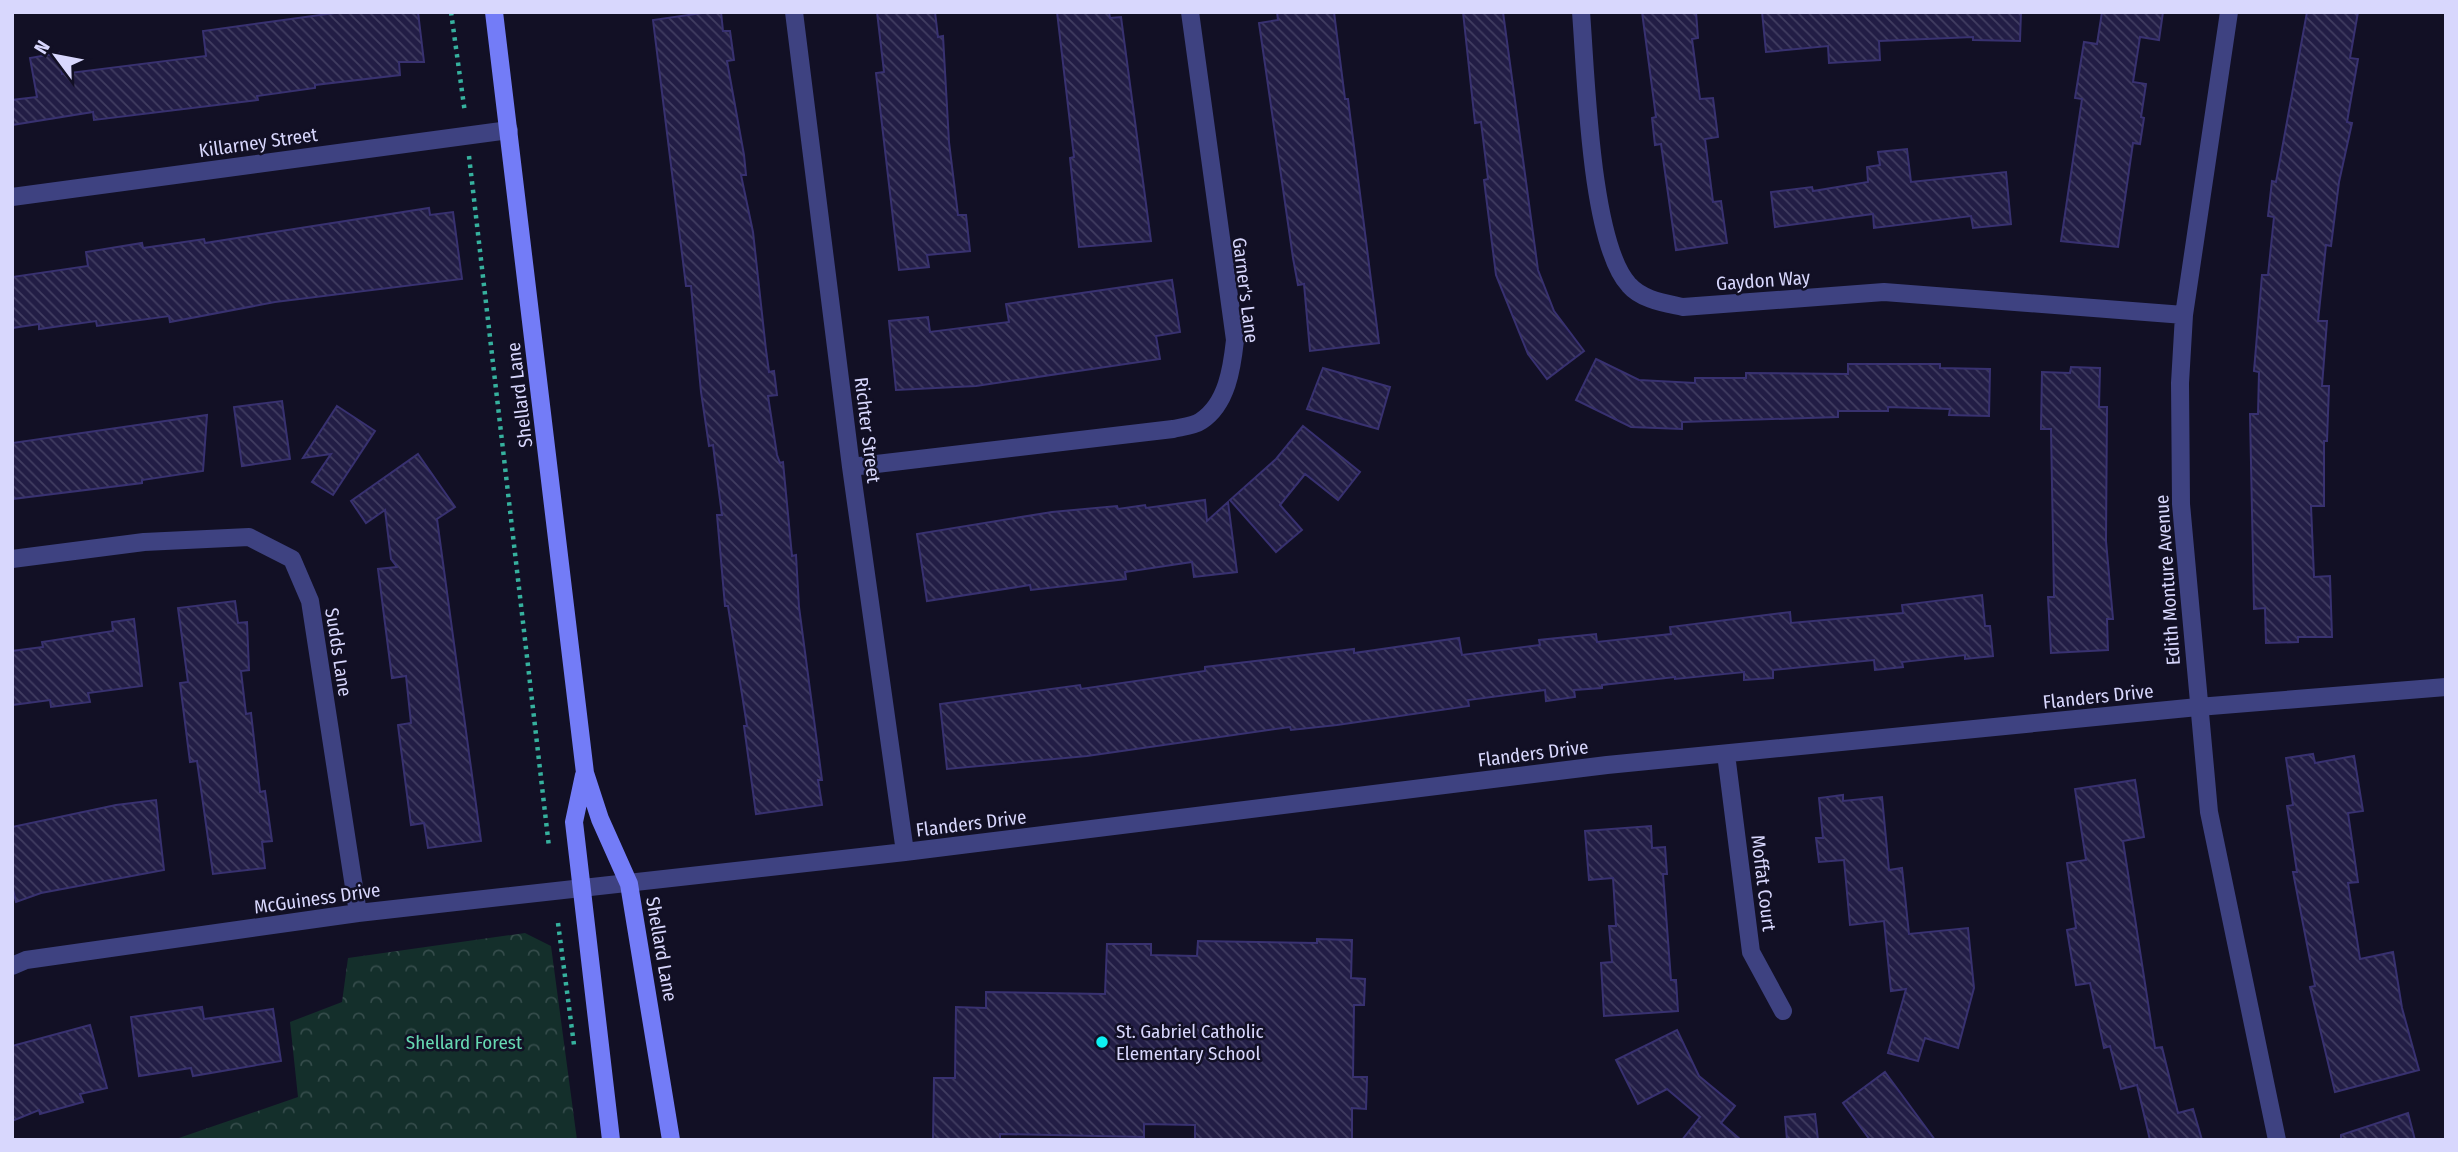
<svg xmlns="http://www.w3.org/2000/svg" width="2458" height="1152" font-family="'Fira Sans Condensed',sans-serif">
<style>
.forest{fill:url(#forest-crowns)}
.building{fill:url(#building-back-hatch);stroke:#383170;stroke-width:2}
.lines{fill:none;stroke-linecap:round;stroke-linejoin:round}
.path{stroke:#36b19e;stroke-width:4.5;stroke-dasharray:3.5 5;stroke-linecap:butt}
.minor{stroke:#3e4281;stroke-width:18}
.secondary{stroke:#737cf7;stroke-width:18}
.poi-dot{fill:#0ef0f2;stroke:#121025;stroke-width:2.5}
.labels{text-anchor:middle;stroke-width:5;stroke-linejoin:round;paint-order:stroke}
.street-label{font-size:19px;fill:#d8d7fd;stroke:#121025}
.poi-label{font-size:19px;fill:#d8d7fd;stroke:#121025;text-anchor:start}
.park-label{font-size:19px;fill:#66d9b2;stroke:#121025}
</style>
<defs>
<pattern id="forest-crowns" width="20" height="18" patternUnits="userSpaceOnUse" patternTransform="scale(1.75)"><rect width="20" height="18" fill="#142f2b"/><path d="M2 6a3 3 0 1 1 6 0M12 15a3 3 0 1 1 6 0" fill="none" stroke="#354c4b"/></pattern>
<pattern id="building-back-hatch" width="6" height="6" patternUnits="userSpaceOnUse" patternTransform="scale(1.75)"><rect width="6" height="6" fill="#221d45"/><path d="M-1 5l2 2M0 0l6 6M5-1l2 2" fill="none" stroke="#413d61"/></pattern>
</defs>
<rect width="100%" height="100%" fill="#121025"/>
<path class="forest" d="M525,933l26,13 26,194h-404l125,-43 -8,-75 52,-20 6,-44z"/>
<path class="building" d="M342,12h76l6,50h-25l1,13 -85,10v3l-58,8 1,4 -164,20 -1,-8 -81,13v-25l25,-3 -7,-39 29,-5 3,21 144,-18 -3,-25z
M709,12h12l2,19h7l4,29 -7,1 17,94 2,20h-5l12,57 13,118 3,22 5,-1 3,24 -9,1 9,59 3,8 3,-1 9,94 4,-1 3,52 23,173h-4l4,25 -66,9 -12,-88h3l-19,-120h-3l-8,-91h5l-9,-70 -4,1 -8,-54 -10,-106h-5l-33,-266z
M877,12h58l3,25 5,-1 6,106 9,73h8l4,36 -43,4 2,12 -30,3 -23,-197 8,-1z
M1057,12h52l1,6 11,-1 30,224 -72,6 -9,-89 4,-1z
M1277,12h57l11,87h3l31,244 -69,8 -6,-67 -6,1 -5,-27 -34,-235 19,-3z
M1463,12h40l35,258 16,41 30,40 -37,28 -19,-25 -32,-79 -12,-95 4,-1 -7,-57 -6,1z
M1642,12h54l2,26 -6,1 8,60 13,-1 5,39 -13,2 8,63 8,-1 6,42 -51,7 -15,-106 -6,1 -3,-27 4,-1z
M1762,12h259l-1,29 -47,-1v-3l-94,4 1,19 -51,3 -1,-17 -62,6z
M2102,12h61l-4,28 -19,-3 -7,45 13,2 -5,33 3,1 -4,26 -7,-1 -15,104 -57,-6 21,-142 -7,-1 9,-56 13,2z
M2307,12h51l-8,46 8,1 -11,63 5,1 -13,59 -8,64 -5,-1 -8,76h9l-5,65h7l-2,55h-3v65h-13l3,71 16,-1 2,61h-34v5l-32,1 -1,-35 -11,1 -4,-195h8l1,-42 -5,-1 8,-96h6l6,-58 -6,-1 4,-35 4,1z
M1907,149l4,33 95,-10 5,52 -38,4 -2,-12 -97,12 -1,-14 -98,13 -4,-35 41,-5 1,4 55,-9 -1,-15 13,-2 -2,-13z
M429,208l1,7 23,-3 9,67 -187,23 -105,20 -1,-6 -72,10 -1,-5 -57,8v-5l-27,4v-51l76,-11 -2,-14 56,-9 1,5 61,-9 1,4z
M1172,280l8,52 -24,4 4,23 -184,27 -80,4 -7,-69 39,-4 2,15 79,-10 -3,-18z
M1596,359l43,21 56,3v-5h51v-5l102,1v-10h92v4l50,1 -1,47 -40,-1 1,-6 -62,-2v4h-50v6l-156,5v7l-51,-2 -55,-27z
M2071,367l29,1 -1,39h8l-1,134 7,78h-6l1,31 -57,3 -3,-56h6l-3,-168h-10l1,-57 28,1z
M1323,368l67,19 -12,42 -71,-20z
M282,401l8,58 -48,7 -8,-59z
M337,406l38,25 -42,64 -21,-13 19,-28 -28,4z
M207,415l-4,56 -61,9v3l-130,16v-56z
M1303,426l57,46 -22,28 -33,-26 -25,31 22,25 -26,22 -46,-52 46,-41z
M418,454l37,53 -18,12 44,322 -53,7 -4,-25 -13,2 -10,-76 -3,-24 13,-2 -5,-47 -14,2 -14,-109 19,-2 -6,-8 -6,-49 -19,13 -15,-22z
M1205,500l2,21 21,-19 9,70 -43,5 -2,-15 -67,10 1,7 -95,11 -1,-5 -103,16 -10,-67 135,-22 65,-6 1,3 27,-4 1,3z
M1982,595l3,31h5l3,30 -28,3v-4l-63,7 1,5 -28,3 -1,-10 -101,10v8l-29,2v-8l-69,7v-2l-73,8v3l-28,2 1,7 -29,4 -1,-11 -77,10 1,6 -132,19 -46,5 -1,-3 -203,29 -140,13 -7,-65 140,-19 1,4 124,-18v-4l149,-18v4l105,-15 3,17 78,-10 -1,-5 57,-6 1,8 74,-8 -1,-7 120,-15 1,11 112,-10 -1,-8z
M235,601l3,22 9,-1 2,48 -8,1 5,43 5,-1 9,79 5,-1 7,50 -10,1 3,26 -52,6 -16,-113 -7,1 -10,-79 8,-1 -10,-74z
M134,619l8,67 -54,7 2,9 -39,5 -1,-7 -38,5v-54l31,-4 -1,-5 71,-11 -1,-9z
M2313,754l2,9 39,-7 9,55 -15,2 10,69 -10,1 12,76 33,-7 9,56 17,62 -84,22 -25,-105 5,-1 -22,-114h4l-10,-66 6,-1 -7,-47z
M2135,780l9,57 -21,4 32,207 7,-1 16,66 15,-4 9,31h-52l-13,-55 -16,4 -11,-43 -6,2 -14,-65 -14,2 -9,-55 9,-2 -9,-65 19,-3 -11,-71z
M1843,795v6l39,-4 7,73 13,-2 7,66 59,-6 6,60 -16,60 -33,-10 -7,23 -30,-8 18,-64 -15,2 -7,-70 -34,4 -6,-65 -25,2 -3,-24h7l-4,-40z
M156,800l8,70 -123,23 -25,9 -4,-16v-59l104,-22z
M1651,826l1,22 13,-1 2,27h-4l8,106h5l2,31 -74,5 -3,-53 11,-1 -3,-36h7l-3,-48 -24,2 -4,-49z
M1317,939l35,1 -1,38 14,1 -1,26h-10l-1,72h14l-1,32 -14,-1v32h-157v-15l-51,-1v13l-144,-3v6h-67l1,-62h21l1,-71 30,1v-16l119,2 2,-50h44v11l46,1 1,-15 119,2z
M202,1007l2,12 69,-10 8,52 -88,15 -2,-8 -52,8 -8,-59z
M90,1025l17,63 -27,6 3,8 -43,12 -1,-4 -27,11v-75z
M1677,1030l22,46 36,30 -14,17 20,17h-59l18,-23 -33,-28 -29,15 -22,-44z
M1885,1072l50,68h-65l-27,-37z
M2408,1113l7,27h-74v-5z
M1815,1114l3,26h-31l-2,-23z"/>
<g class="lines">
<path class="path" d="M451,12l14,101
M469,156l80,691
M558,923l16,122"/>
<path class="minor" d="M794,12l57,455 54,385
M1581,12c5,61 9,231 48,273 13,15 36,18 54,22l201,-15 300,23
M2229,12l-45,303 -4,68 1,121 28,308 68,328
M12,197l497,-67
M851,467l322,-38c8,-2 21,-3 28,-8 26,-17 31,-53 34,-81l-45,-328
M12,559l132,-17 105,-5 43,22 18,42 48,312
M1726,754l25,198 32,59
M12,966l14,-6 332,-47 547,-61 702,-87 591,-58 248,-20"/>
<path class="secondary" d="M494,12l91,761 15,46 29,65 42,256
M584,775l-10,47 37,318"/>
</g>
<circle class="poi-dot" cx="1102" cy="1042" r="7"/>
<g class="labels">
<g class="street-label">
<text transform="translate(258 142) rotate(-8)" y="7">Killarney Street</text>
<text transform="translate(1763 280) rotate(-4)" y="7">Gaydon Way</text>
<text transform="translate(1246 290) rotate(83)" y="7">Garner's Lane</text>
<text transform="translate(519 395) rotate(-97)" y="7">Shellard Lane</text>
<text transform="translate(868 430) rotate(83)" y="7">Richter Street</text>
<text transform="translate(2167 580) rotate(-94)" y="7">Edith Monture Avenue</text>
<text transform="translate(339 652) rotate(81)" y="7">Sudds Lane</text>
<text transform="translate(2098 696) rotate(-6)" y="7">Flanders Drive</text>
<text transform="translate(1533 753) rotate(-7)" y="7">Flanders Drive</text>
<text transform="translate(971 823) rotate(-7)" y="7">Flanders Drive</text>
<text transform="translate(1764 883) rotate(83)" y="7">Moffat Court</text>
<text transform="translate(317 898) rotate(-8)" y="7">McGuiness Drive</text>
<text transform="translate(662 949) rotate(80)" y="7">Shellard Lane</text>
</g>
<g class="poi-label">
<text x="1116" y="1038">St. Gabriel Catholic<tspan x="1116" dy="22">Elementary School</tspan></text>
</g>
<g class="park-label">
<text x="464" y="1049">Shellard Forest</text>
</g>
</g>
<rect width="2458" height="1152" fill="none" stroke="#d8d7fd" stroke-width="28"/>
<g transform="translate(56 56) rotate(302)" stroke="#121025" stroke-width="5" paint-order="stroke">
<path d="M0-5L12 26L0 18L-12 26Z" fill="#d8d7fd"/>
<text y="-10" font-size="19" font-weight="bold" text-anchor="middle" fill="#d8d7fd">N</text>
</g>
</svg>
